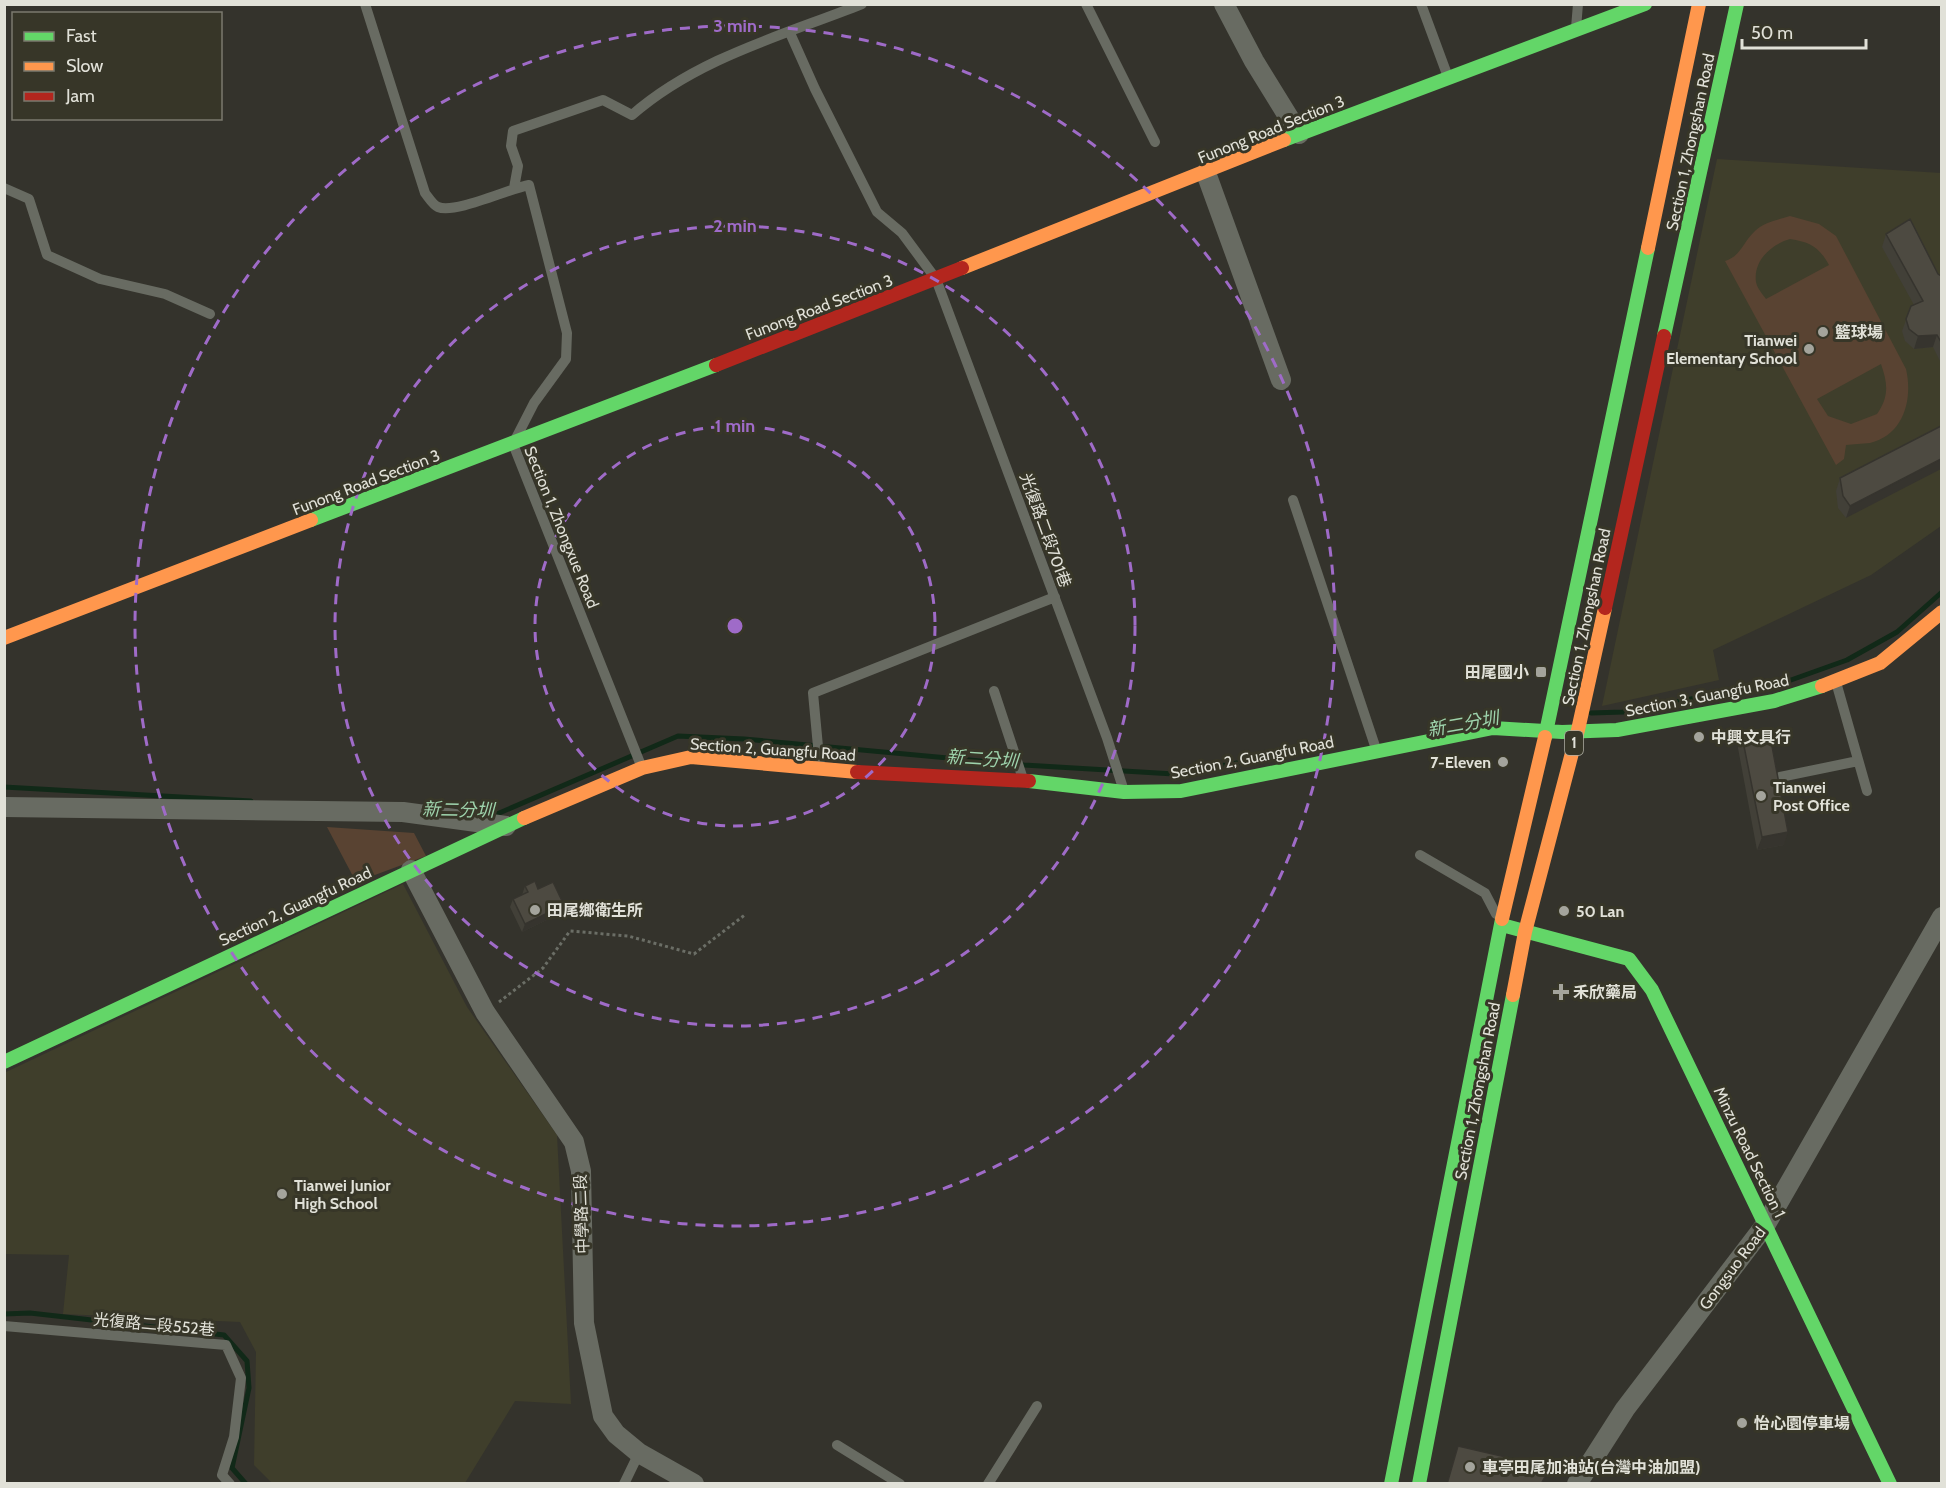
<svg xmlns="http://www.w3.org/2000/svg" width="1946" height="1488" font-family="Cabin,'Noto Sans TC',sans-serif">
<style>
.built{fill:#3f3e2b}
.green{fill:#594332;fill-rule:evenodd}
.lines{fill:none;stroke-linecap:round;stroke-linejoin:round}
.stream{stroke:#112918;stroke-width:5}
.path{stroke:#6b6e66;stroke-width:3;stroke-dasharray:3 3;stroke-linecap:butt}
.lane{stroke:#686b62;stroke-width:10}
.street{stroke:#686b62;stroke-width:20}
.fast{stroke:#63d668;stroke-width:14}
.slow{stroke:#ff974d;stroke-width:14}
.jam{stroke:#b3261e;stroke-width:14}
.wall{fill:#424038}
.shaded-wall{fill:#36342e}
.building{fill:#4d4a41;stroke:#36342e;stroke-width:1.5}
.ring{fill:none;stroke:#9f6bc8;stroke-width:3;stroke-dasharray:10 8}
.poi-dot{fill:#a4a49c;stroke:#373628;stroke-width:2}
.labels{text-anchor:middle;stroke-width:6;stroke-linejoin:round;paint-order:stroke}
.shield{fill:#373628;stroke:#aeaea3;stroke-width:1.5}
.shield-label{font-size:15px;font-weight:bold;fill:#e1e1d8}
.street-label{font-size:16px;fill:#e1e1d8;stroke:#373628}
.poi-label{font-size:16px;font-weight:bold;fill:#e1e1d8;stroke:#373628;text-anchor:start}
.water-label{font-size:18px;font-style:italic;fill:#9ed3ac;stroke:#373628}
.centre{fill:#9f6bc8;stroke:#373628;stroke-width:3}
.ring-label{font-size:18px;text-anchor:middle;font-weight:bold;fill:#9f6bc8;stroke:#373628;stroke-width:6;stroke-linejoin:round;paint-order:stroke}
</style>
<rect width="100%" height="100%" fill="#34332c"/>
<path class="built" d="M1717,159l224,14v353l-70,49 -158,75 6,30 -117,26z
M403,884l64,123 90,128 14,269 -56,-3 -50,82h-193l-18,-18 2,-113 -16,-30 -177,-8 6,-59 -64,-1 -1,-181z"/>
<path class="green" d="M1790,216l29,8 17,12 70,133c7,30 -2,66 -36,74 -8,1 -17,1 -24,2l-2,14 -8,6 -111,-204c16,-5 18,-19 30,-30 9,-9 23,-11 35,-15zM1790,239c20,3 29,8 39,26l-63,34c-3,-4 -9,-11 -10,-17 -3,-22 16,-38 34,-43zM1881,364c7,20 8,33 -4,50l-26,10 -23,-8 -11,-17z
M327,827l87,6 12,23 -70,26z"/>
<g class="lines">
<path class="stream" d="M1591,713l32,-1 168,-32 56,-20 50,-28 45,-40
M4,787l247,14
M479,813l18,1 181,-78 66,3 280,26 150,9 114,-20
M4,1314l26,-1 194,22 23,26 2,27 -17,80 14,16"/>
<path class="path" d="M499,1002l44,-34 27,-37 58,5 66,18 52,-40"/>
<path class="lane" d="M365,4l60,189c4,5 8,12 13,14 17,7 70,-18 91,-22l38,148 -1,26 -32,44 -21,41 129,324
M1086,4l69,138
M1421,4l27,73
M1576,28l2,-24
M790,33l25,56 62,123 25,21 34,46 171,459 16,50
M4,188l25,11 18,56 53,24 65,15 45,20
M514,188l4,-22 -7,-20 2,-15 90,-31 29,15c65,-57 152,-80 230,-111
M1293,500l83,249
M1836,682l31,109
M994,691l29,88
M820,768l-7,-75 242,-96
M1780,777l78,-16
M1420,855l65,38 11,21
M4,1326l222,19 15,33 -7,59 -12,38 8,9
M837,1445l63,39
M624,1484l15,-31
M988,1484l49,-78"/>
<path class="street" d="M1224,4l30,57 45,73
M1206,173l75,207
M4,807l399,5 103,14
M411,870l74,142 89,130 7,29 3,152 19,93 13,18 23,19 55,31
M1577,1484l48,-75 141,-185 176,-307"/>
<path class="fast" d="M1284,140l361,-136
M1664,336l73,-332
M311,520l405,-155
M1545,737l103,-489
M1029,781l95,11 57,-1 312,-63 69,4 55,-2 157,-29 48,-15
M1502,925l127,34 23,31 238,494
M4,1062l520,-244
M1391,1484l111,-565
M1419,1484l94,-489"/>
<path class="slow" d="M1648,248l51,-244
M962,268l322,-128
M4,638l307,-118
M1822,686l58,-23 62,-51
M524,818l118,-50 49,-11 166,15
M1502,919l43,-182
M1513,995l12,-63 53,-202 27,-122"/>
<path class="jam" d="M716,365l246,-97
M1605,608l59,-272
M857,772l172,9"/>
</g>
<path class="wall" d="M1886,234l55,42v87l-8,-16 -19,2 -9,-8 -3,-10 9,-25 3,-1 -32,-58z
M1941,426l-95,92 -8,-10 -2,-17 4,-13z
M1742,736l42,109 -27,5 -19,-102z
M525,886l13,3 23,24 -39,19 -12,-25 3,-8 9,-4z"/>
<path class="shaded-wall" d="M1937,335l-4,12 -19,2 4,-13z
M1941,459v10l-95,49 4,-12z
M1788,832l-4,13 -27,5 5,-13z
M564,905l-3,8 -39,19 3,-8z"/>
<path class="building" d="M1910,219l28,55 3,2v66l-4,-7 -19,1 -9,-7 -3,-10 5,-13 12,-5 -37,-67z
M1941,426v33l-91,47 -7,-10 -3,-18z
M1769,730l19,102 -26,5 -20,-101z
M535,881l3,8 15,-7 11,23 -39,19 -12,-25 15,-7 -3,-6z
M1458,1446l73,17 16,10 -6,11h-94z"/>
<g class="ring">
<circle cx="735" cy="626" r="200"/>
<circle cx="735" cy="626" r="400"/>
<circle cx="735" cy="626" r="600"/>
</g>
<g class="poi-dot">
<circle cx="1823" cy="332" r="6"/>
<circle cx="1809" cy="349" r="6"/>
<rect x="1535" y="666" width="12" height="12" rx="3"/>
<circle cx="1699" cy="737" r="6"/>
<circle cx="1503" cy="762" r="6"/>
<circle cx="1761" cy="796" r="6"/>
<circle cx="535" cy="910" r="6"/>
<circle cx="1564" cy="911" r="6"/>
<path d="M1558 983h6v6h6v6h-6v6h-6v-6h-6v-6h6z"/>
<circle cx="282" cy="1194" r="6"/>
<circle cx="1742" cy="1423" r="6"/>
<circle cx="1470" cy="1467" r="6"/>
</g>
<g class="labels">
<rect class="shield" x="1565" y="731" width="18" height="24" rx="4.5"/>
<g class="shield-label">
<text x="1574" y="748">1</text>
</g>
<g class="street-label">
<text transform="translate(1271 129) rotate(-22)" y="6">Funong Road Section 3</text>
<text transform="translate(1690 142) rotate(-78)" y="6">Section 1, Zhongshan Road</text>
<text transform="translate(819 307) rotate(-21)" y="6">Funong Road Section 3</text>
<text transform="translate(366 482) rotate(-21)" y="6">Funong Road Section 3</text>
<text transform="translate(562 527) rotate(68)" y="6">Section 1, Zhongxue Road</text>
<text transform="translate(1046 530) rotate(70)" y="6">光復路二段701巷</text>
<text transform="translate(1586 617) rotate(-78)" y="6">Section 1, Zhongshan Road</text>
<text transform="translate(1707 695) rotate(-11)" y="6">Section 3, Guangfu Road</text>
<text transform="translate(773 749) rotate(4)" y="6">Section 2, Guangfu Road</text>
<text transform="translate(1252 757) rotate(-11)" y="6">Section 2, Guangfu Road</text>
<text transform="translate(295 906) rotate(-25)" y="6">Section 2, Guangfu Road</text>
<text transform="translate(1477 1091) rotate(-79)" y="6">Section 1, Zhongshan Road</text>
<text transform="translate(1750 1152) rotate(64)" y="6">Minzu Road Section 1</text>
<text transform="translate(581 1214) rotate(-92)" y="6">中學路二段</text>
<text transform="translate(1732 1268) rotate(-53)" y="6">Gongsuo Road</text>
<text transform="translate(154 1324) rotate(5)" y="6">光復路二段552巷</text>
</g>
<g class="poi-label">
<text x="1835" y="338">籃球場</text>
<text x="1797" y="346" text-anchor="end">Tianwei<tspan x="1797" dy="18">Elementary School</tspan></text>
<text x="1529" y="678" text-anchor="end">田尾國小</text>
<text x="1711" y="743">中興文具行</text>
<text x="1491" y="768" text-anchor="end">7-Eleven</text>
<text x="1773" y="793">Tianwei<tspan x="1773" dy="18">Post Office</tspan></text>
<text x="547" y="916">田尾鄉衛生所</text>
<text x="1576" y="917">50 Lan</text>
<text x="1573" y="998">禾欣藥局</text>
<text x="294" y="1191">Tianwei Junior<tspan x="294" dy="18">High School</tspan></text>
<text x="1754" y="1429">怡心園停車場</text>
<text x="1482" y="1473">車亭田尾加油站(台灣中油加盟)</text>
</g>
<g class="water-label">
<text transform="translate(1463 724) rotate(-10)" y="6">新二分圳</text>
<text transform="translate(982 759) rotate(4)" y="6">新二分圳</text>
<text transform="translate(458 810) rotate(1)" y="6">新二分圳</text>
</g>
</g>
<circle cx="735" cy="626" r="9" class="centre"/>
<g class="ring-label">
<text x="735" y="32">3 min</text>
<text x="735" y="232">2 min</text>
<text x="735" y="432">1 min</text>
</g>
<rect width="1946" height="1488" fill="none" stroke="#e1e1d8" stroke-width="12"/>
<rect x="12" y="12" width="210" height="108" fill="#373628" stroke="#7b7a6e" stroke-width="1.5"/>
<rect x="24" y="32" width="30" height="9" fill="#63d668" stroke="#7b7a6e" stroke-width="1.5"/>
<text x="66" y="42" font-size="18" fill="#e1e1d8">Fast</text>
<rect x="24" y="62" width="30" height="9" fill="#ff974d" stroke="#7b7a6e" stroke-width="1.5"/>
<text x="66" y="72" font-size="18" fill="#e1e1d8">Slow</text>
<rect x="24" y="92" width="30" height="9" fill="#b3261e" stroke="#7b7a6e" stroke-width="1.5"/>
<text x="66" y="102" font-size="18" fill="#e1e1d8">Jam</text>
<path d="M1742 39v9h124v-9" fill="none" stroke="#e1e1d8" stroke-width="3"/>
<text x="1751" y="39" font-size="18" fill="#e1e1d8" stroke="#373628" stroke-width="4.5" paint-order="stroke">50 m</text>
</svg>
